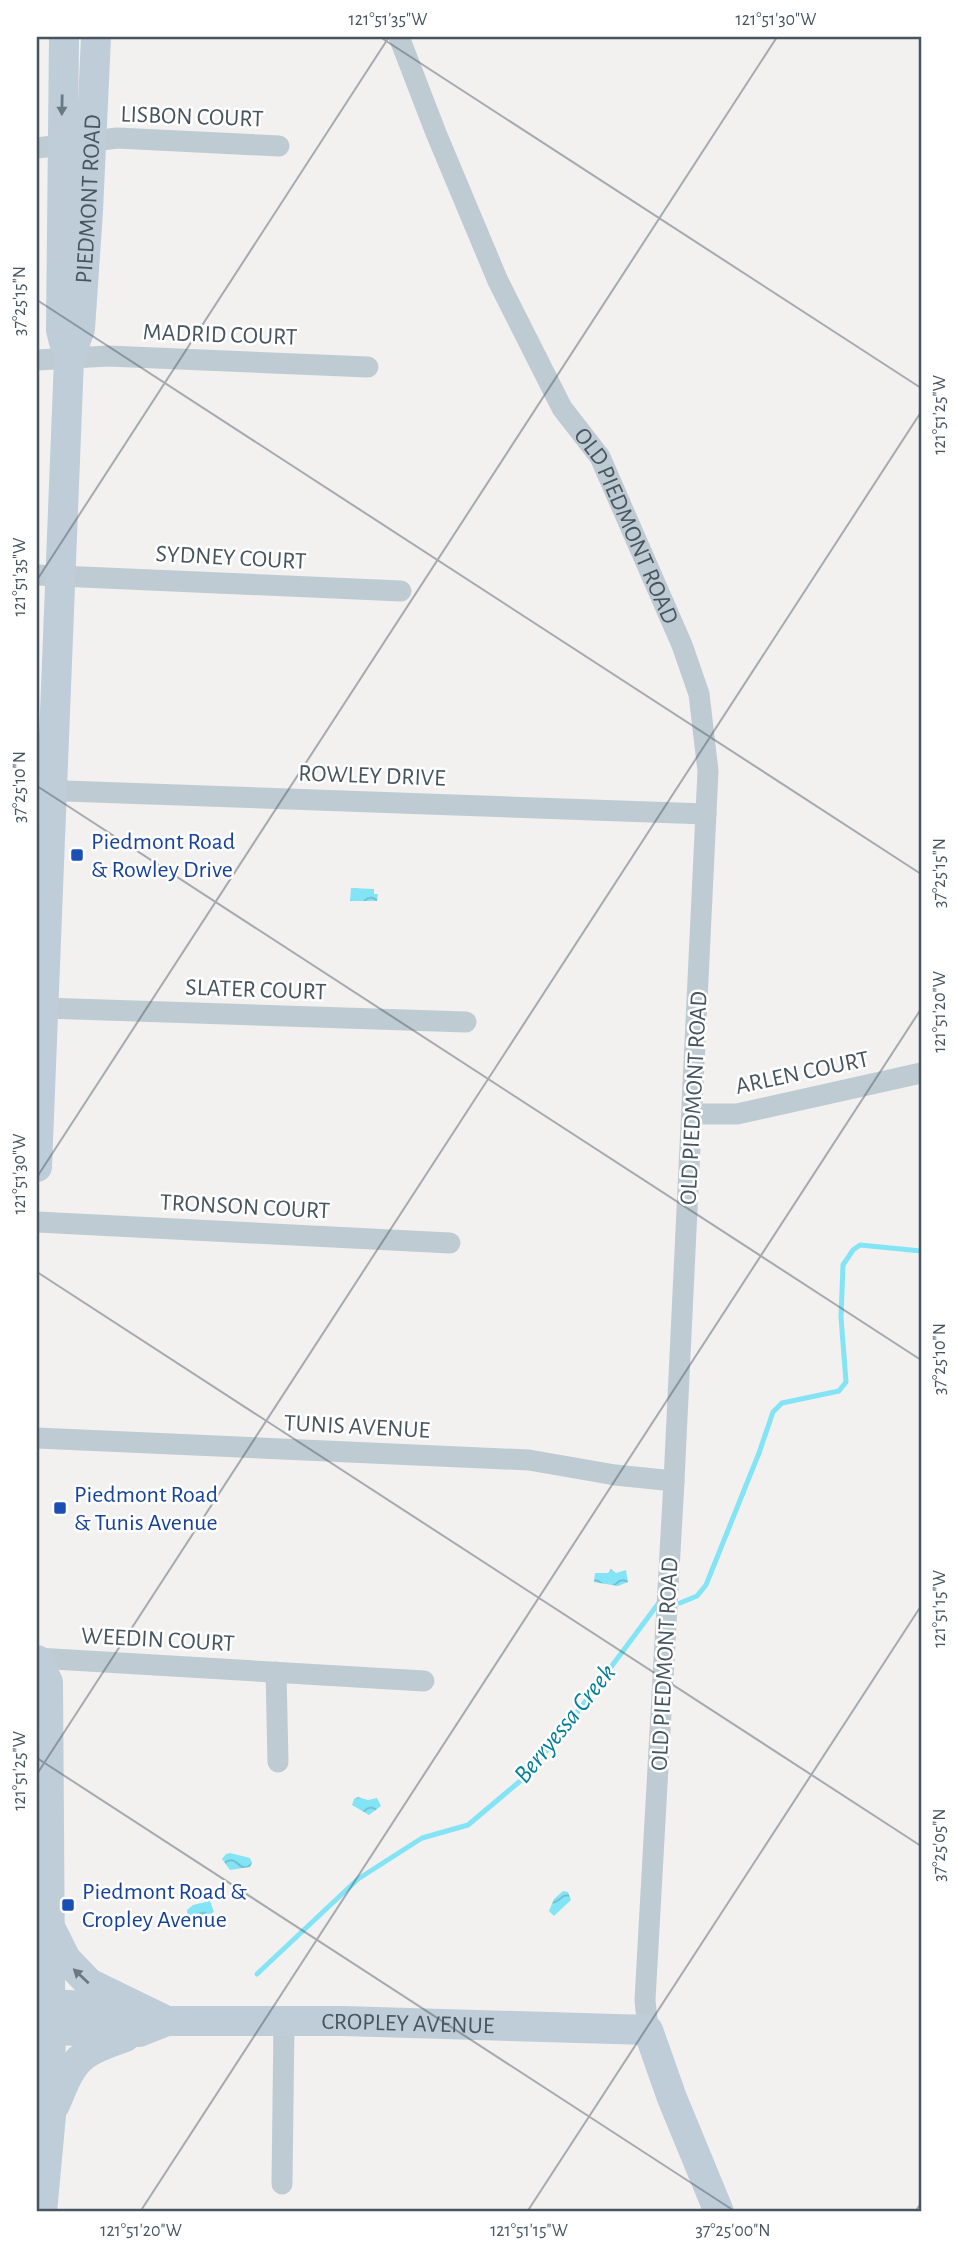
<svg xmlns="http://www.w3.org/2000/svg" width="958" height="2249" font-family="'Alegreya Sans',sans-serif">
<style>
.water{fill:url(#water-waves)}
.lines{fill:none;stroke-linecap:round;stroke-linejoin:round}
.stream{stroke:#83e4f6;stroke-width:5}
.street{stroke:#bfcbd3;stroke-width:21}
.secondary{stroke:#bfcdd9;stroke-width:30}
.oneway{fill:#6a7984}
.ticks{fill:none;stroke:#465560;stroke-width:2;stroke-opacity:0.45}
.transit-dot{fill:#1a4fb4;stroke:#fff;stroke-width:2.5}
.labels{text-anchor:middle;stroke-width:5;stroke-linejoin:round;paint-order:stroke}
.street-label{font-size:24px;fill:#465560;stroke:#fff}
.transit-label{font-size:24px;fill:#164399;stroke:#fff;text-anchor:start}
.water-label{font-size:26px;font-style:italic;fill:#037f97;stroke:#fff}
.neatline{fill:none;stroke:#465560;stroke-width:2.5}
.ticks-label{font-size:18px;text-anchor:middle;fill:#465560}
</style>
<defs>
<pattern id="water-waves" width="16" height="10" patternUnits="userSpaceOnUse" patternTransform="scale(1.75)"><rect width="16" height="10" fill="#83e4f6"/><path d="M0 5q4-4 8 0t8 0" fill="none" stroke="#6dbccb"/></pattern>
</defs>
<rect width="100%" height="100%" fill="#f3f0f0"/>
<path class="water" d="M351,888l23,1v5h4l-1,7h-27z
M611,1569l5,4 10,-3 2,12 -10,4 -24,-4 1,-9h13z
M358,1797l10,3 9,-2 4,8 -12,9 -17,-10 2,-6z
M230,1853l20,5 2,5 -2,4 -20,3 -8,-11 4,-5z
M563,1891l5,1 3,8 -17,16 -5,-5 5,-12z
M210,1901l4,11 -10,5 -2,3h-14l-1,-10 6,-5z"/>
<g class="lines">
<path class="stream" d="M680,1603l17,-7 9,-11 53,-132 14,-41 9,-9 57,-12 7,-9 -5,-65 2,-52 10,-15 7,-5 61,6
M257,1974l101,-95 64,-41 46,-13 57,-48 42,-51 91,-122"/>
<g class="street">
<path id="s1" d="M399,37l37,96 62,148 64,127 38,49 82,188 17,49 9,77 -34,710 -29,519 3,30"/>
<path d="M37,148l80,-10 162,8"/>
<path d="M37,360l71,-4 260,11"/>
<path d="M37,575l364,16"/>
<path d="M37,790l669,24"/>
<path d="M44,1008l422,14"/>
<path d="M692,1114h45l184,-41"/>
<path d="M37,1222l413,21"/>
<path d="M37,1438l492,22 86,15 59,6"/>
<path d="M37,1658l387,23"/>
<path d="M276,1672l2,90"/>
<path d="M282,2184l2,-163"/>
</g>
<g class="secondary">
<path d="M64,37l-3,293 3,12"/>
<path id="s2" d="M37,1167l32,-808 11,-30 8,-118 8,-174"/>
<path d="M37,1660l11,22 3,433 -9,97"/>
<path d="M51,1929l15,30 23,24 78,38"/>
<path d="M37,2004l91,3"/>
<path id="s3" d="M37,2030l102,2 28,-11h176l305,9 24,68 47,114"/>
<path d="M55,2105c19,-47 22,-51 70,-68"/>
</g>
</g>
<defs><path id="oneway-solid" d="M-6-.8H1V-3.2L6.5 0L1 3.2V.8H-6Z" transform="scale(1.75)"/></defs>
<g class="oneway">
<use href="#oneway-solid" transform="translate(62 105) rotate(91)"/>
<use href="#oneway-solid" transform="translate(81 1976) rotate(-137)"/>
</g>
<path class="ticks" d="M380,37l541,351M37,300l884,574M37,580l352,-543M37,786l884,574M37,1177l740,-1140M37,1272l884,574M37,1758l699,454M37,1774l884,-1362M140,2212l781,-1203M527,2212l394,-606M915,2212l6,-9"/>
<g class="transit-dot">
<rect x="70" y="848" width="14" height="14" rx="3.5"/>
<rect x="53" y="1501" width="14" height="14" rx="3.5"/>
<rect x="61" y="1898" width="14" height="14" rx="3.5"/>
</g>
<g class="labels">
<g class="street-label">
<text transform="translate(192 116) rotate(2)" y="8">LISBON COURT</text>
<text dy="8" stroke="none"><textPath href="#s2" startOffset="971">PIEDMONT ROAD</textPath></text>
<text transform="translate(220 334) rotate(2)" y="8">MADRID COURT</text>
<text dy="8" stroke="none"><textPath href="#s1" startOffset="541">OLD PIEDMONT ROAD</textPath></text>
<text transform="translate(231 557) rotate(3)" y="8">SYDNEY COURT</text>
<text transform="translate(372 775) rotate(2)" y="8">ROWLEY DRIVE</text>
<text transform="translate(256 989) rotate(2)" y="8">SLATER COURT</text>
<text transform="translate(802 1072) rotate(-12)" y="8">ARLEN COURT</text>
<text transform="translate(693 1098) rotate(-87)" y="8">OLD PIEDMONT ROAD</text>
<text transform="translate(245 1206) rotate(3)" y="8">TRONSON COURT</text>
<text transform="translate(357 1426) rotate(3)" y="8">TUNIS AVENUE</text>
<text transform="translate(158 1639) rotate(3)" y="8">WEEDIN COURT</text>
<text transform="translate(664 1664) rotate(-87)" y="8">OLD PIEDMONT ROAD</text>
<text dy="8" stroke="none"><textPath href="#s3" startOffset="373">CROPLEY AVENUE</textPath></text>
</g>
<g class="transit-label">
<text x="91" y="849">Piedmont Road<tspan x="91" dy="28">&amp; Rowley Drive</tspan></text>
<text x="74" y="1502">Piedmont Road<tspan x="74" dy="28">&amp; Tunis Avenue</tspan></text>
<text x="82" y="1899">Piedmont Road &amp;<tspan x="82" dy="28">Cropley Avenue</tspan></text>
</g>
<g class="water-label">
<text transform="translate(564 1723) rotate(-51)" y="9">Berryessa Creek</text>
</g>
</g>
<rect width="958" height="2249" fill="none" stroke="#ffffff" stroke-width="77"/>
<rect x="38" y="38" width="882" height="2172" class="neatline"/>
<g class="ticks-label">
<text x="388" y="25">121°51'35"W</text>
<text x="776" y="25">121°51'30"W</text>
<text transform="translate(19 301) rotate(-90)" y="6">37°25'15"N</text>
<text transform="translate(939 415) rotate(-90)" y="6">121°51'25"W</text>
<text transform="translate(19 577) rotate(-90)" y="6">121°51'35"W</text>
<text transform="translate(19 787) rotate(-90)" y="6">37°25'10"N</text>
<text transform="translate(939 873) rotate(-90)" y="6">37°25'15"N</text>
<text transform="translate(939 1012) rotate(-90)" y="6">121°51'20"W</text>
<text transform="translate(19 1174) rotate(-90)" y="6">121°51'30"W</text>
<text transform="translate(939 1359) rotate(-90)" y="6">37°25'10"N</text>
<text transform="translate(939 1609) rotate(-90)" y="6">121°51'15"W</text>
<text transform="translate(19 1771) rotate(-90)" y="6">121°51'25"W</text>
<text transform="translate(939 1845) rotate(-90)" y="6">37°25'05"N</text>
<text x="141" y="2236">121°51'20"W</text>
<text x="529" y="2236">121°51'15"W</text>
<text x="733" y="2236">37°25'00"N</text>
</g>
</svg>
